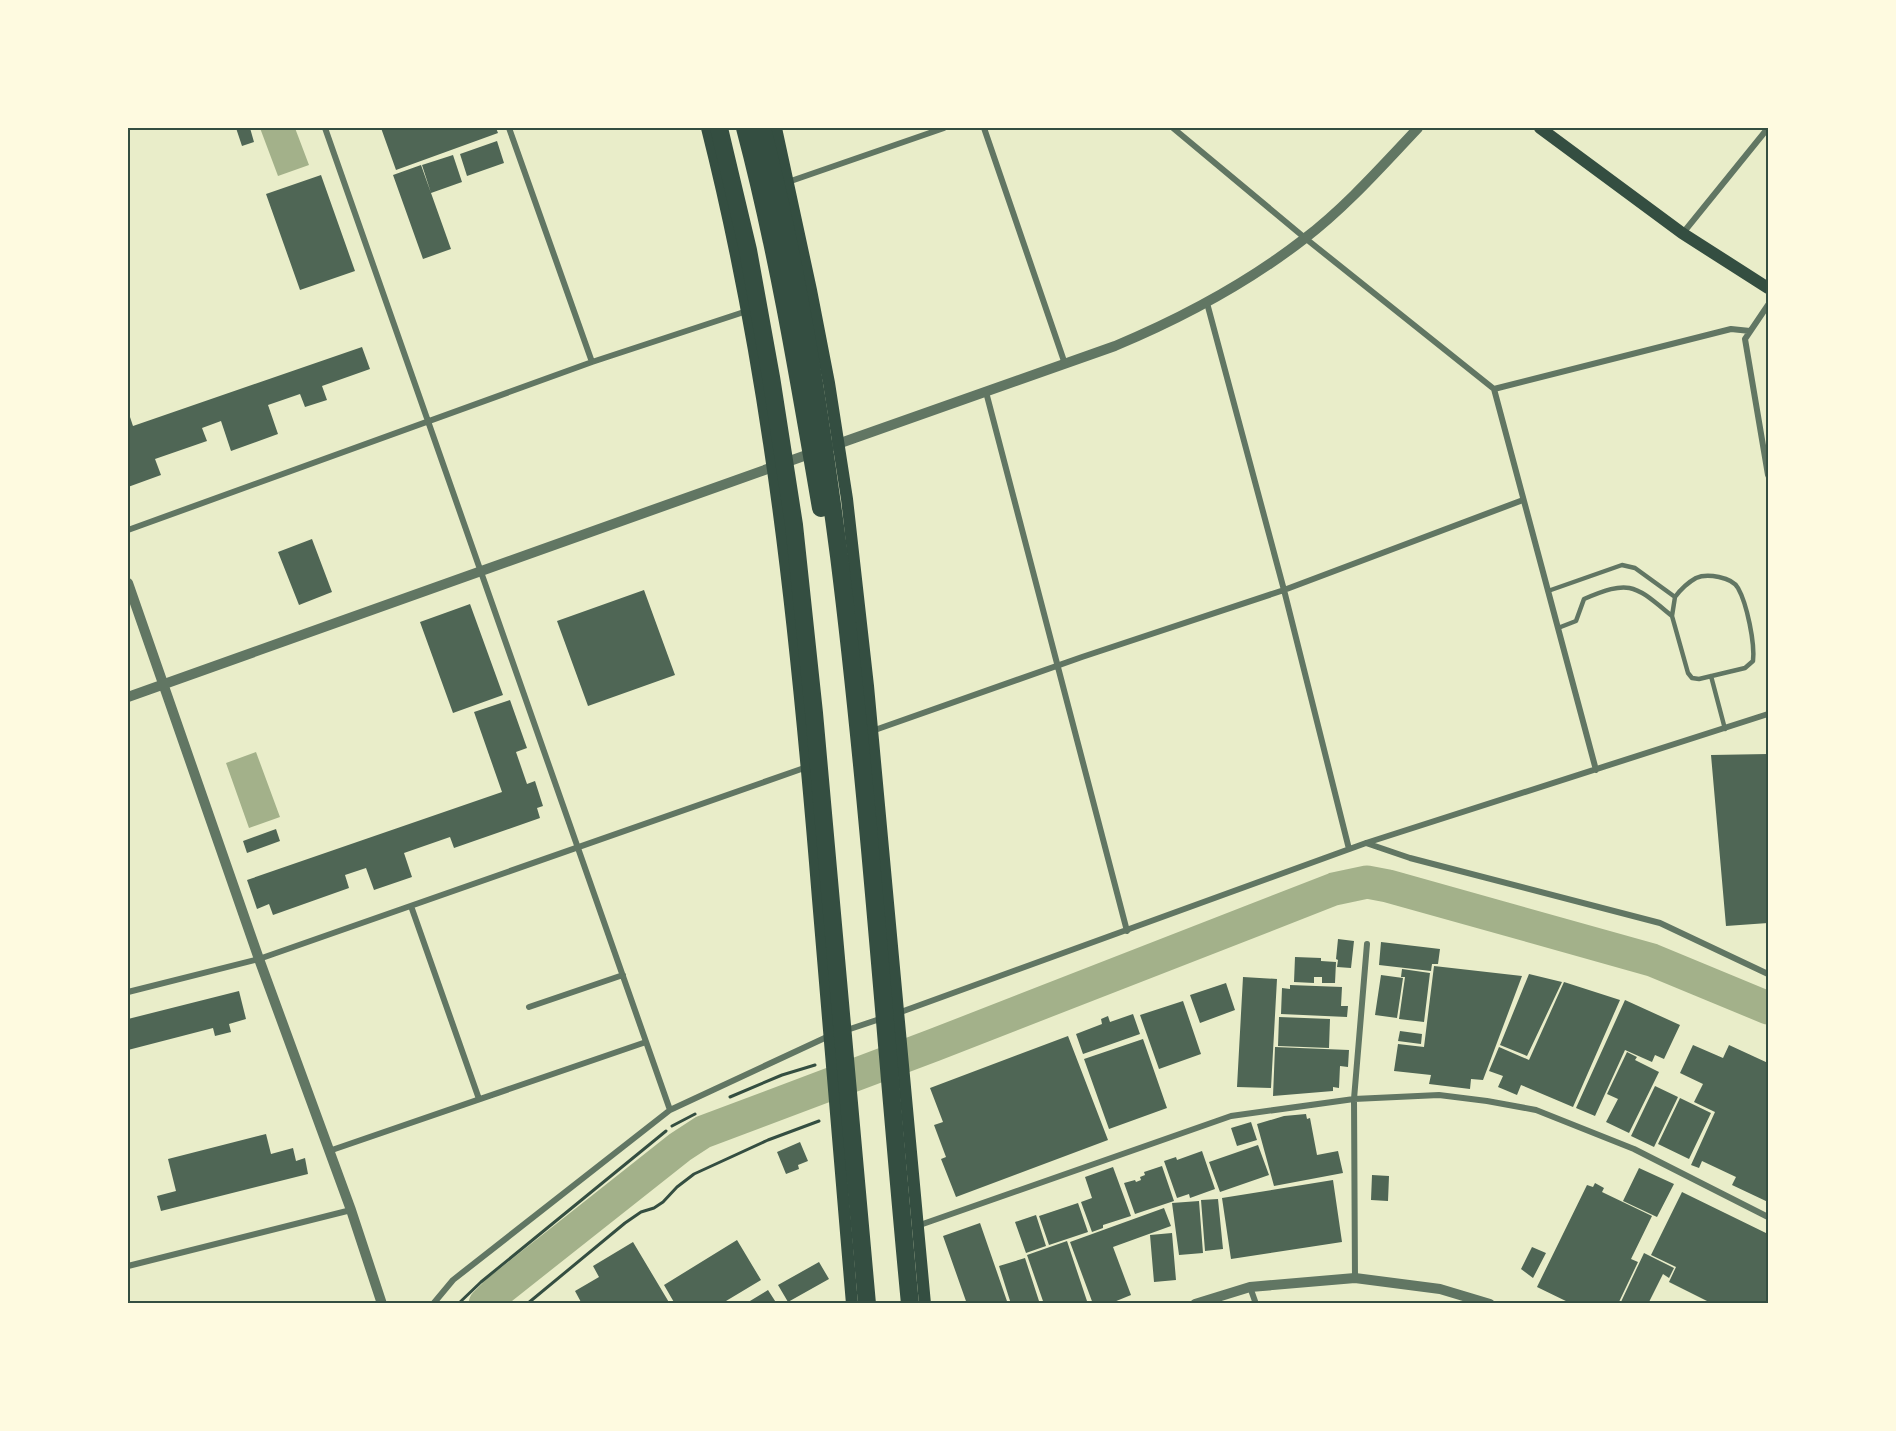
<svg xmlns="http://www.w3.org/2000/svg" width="1896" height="1431" font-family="'Roboto Serif',serif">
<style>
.water{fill:#a3b18a}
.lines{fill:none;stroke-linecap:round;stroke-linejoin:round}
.river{stroke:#a3b18a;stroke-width:33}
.building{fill:#4f6655}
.path{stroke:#344e41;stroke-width:3}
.service{stroke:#617663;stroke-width:4.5}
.minor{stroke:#617663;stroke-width:6}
.tertiary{stroke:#617663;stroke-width:10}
.secondary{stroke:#344e41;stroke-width:12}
.motorway{stroke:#344e41;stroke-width:18}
.neatline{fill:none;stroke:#344e41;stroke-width:2}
</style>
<rect width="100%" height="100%" fill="#e9edc9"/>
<path class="water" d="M260,128h35l14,37 -31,11z
M256,752l24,65 -31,11 -23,-65z"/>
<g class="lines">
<path class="river" d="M485,1304l13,-13 182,-144 23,-15 231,-87 400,-156 33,-7 21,4 264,74 116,48"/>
</g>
<path class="building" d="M236,128h14l4,14 -12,4z
M381,128h115l2,5 -102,37z
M497,141l7,22 -37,13 -7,-22z
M453,155l9,27 -31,11 -9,-28z
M421,165l30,84 -28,10 -30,-84z
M321,175l34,96 -55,19 -34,-96z
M362,347l8,22 -48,17 5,14 -22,7 -5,-13 -32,11 10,29 -47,17 -10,-30 -19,7 5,13 -52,18 6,16 -33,12v-76l5,15z
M312,539l20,53 -33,13 -21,-53z
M644,590l31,85 -87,31 -31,-85z
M470,604l33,91 -50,18 -33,-91z
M510,700l17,48 -11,4 11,32 8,-3 8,25 -6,2 3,10 -86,30 -4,-11 -46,16 8,24 -38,13 -8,-22 -21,7 4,13 -76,27 -4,-11 -12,5 -10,-29 255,-88 -28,-80z
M1768,754v169l-42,3 -15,-171z
M276,829l4,12 -33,12 -4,-12z
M1338,939l16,2 -3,27 -14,-1 1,-7 -2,-1z
M1381,942l59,7 -2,15h-6l-1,7 -52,-6z
M1295,957l26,1v3l15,1 -1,21h-13v-6h-8v6l-20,-1z
M1434,966l88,10 -39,104 -12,-1 -1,10 -41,-5 2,-9 -37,-4 4,-27 26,3z
M1402,969l28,4 -6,49 -25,-3 6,-42h-4z
M1529,974l33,8 -35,74 -27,-11z
M1381,975l22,3 -6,40 -22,-3z
M1243,977l34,2 -6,109 -34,-1z
M1564,982l56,18 -47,107 -52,-22 -4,10 -19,-8 5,-11 -14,-5 10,-24 30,13z
M1226,983l9,27 -35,13 -10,-28z
M1290,985l52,2 -1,19h7l-1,11 -66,-3 1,-26 8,1z
M239,991l7,28 -17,5 2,8 -16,4 -2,-8 -85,22v-31z
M1625,1000l55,25 -16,34 -9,-4 -3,7 -27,-12 -30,66 -19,-8z
M1183,1001l18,53 -42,15 -19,-54z
M1133,1014l7,20 -57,20 -7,-20 26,-10 -1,-5 7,-3 2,6z
M1279,1017l51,2 -1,29 -51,-2z
M1400,1031l22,3 -1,10 -23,-3z
M1068,1036l40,104 -152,57 -15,-38 5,-2 -12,-32 9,-3 -13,-34z
M1143,1039l24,69 -58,21 -25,-70z
M1693,1045l30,13 6,-13 39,18v139l-36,-17 4,-8 -34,-16 -3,7 -8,-3 24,-53 -21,-10 9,-18 -23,-11z
M1275,1047l74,3 -1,17 -8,-1 -1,22 -6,-1v4l-60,5z
M1627,1052l10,5 -2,3 24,12 -30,61 -23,-11 12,-23 -11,-5z
M1655,1086l23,11 -24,50 -23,-11z
M1680,1098l31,15 -22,46 -31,-15z
M1306,1114l1,5 3,-1 7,37 21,-4 5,22 -69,13 -17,-62 27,-8z
M1251,1122l6,18 -20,6 -6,-18z
M266,1134l5,20 22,-6 3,13 9,-3 3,16 -147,37 -4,-15 19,-5 -8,-32z
M800,1142l8,19 -10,4 1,4 -13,5 -9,-22z
M1258,1145l11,30 -49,17 -11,-30z
M1202,1151l13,38 -25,9 -1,-4 -12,4 -13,-37 12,-4 1,3z
M1162,1166l12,35 -39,13 -11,-31 11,-3 1,2 5,-2 -1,-3 5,-2 -1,-3z
M1113,1167l18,49 -28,9v3l-11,4 -11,-30 11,-4 -7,-21z
M1639,1168l35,16 -17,33 -34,-16z
M1372,1175l17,1 -1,25 -17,-1z
M1333,1180l9,62 -111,17 -9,-61z
M1595,1183l9,5 -2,4 50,24 -21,43 7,3 -20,42h-46l-35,-17 50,-102 6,2z
M1682,1192l86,42v70h-55l-44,-22 7,-15 -25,-12z
M1218,1199l5,50 -18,2 -4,-51z
M1199,1201l4,52 -24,2 -7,-52z
M1078,1203l10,29 -39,13 -10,-29z
M1164,1208l7,18 -58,21 18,48 -22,9h-16l-23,-62z
M1036,1215l10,31 -20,7 -11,-31z
M980,1223l28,81h-41l-24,-68z
M1172,1233l4,47 -22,2 -4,-47z
M737,1240l24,40 -40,24h-46l-11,-19z
M1067,1241l21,63h-44l-17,-49z
M633,1242l37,62h-88l-7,-13 24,-14 -6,-11z
M1532,1247l14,6 -13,25 -12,-9z
M1644,1253l30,15 -5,10 -6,-4 -15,30h-28z
M1025,1258l14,43 -6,3h-22l-12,-38z
M819,1262l10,17 -41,23 -10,-17z
M768,1290l9,14h-32z"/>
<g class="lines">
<path class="path" d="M730,1097l52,-22 33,-10
M672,1126l23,-12
M458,1304l23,-22 185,-151
M527,1304l98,-81 16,-11 13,-4 9,-6 14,-15 17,-13 74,-34 51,-19"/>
<path class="service" d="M1548,591l74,-26 13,3 40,29c6,-8 12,-14 21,-19 11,-5 36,-1 42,10 9,16 17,55 15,73l-8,7 -46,11 -7,-1 -4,-5 -16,-57 3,-19
M1558,628l18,-7 8,-22c47,-20 50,-14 88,17
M1711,676l14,53"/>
<path class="minor" d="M325,128l345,982
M509,128l83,234
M984,128l81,236
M1173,128l132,110 189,151 102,381
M788,182l156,-54
M1683,233l85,-105
M1207,303l77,287 65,259
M1768,305l-23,34 23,136
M1494,389l237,-60 19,2
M986,392l141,539
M128,530l464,-168 155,-51
M872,731l210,-74 202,-67 239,-90
M1366,843l44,15 250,65 108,51
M411,906l68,193
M128,992l131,-33 548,-192
M529,1007l94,-32
M898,1013l468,-170 402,-129
M844,1031l39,-13
M329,1151l317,-109
M917,1226l314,-110 123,-17 85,-4 48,6 49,9 98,39 134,68
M128,1266l223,-56
M1355,1278l-1,-179 13,-155
M1250,1287l6,17
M433,1304l20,-24 217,-170 159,-74"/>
<path class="tertiary" d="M832,446l283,-100c67,-28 131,-62 189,-107 42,-32 78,-73 114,-111
M128,583l131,376 92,251 31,94
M128,697l687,-245
M1195,1304l55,-17 105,-9 85,11 50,15"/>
<path class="secondary" d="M707,128c64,253 90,511 111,771 11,135 23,270 34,405
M776,128l35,162 18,93 18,116 21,187 57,618
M1540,128l142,105 86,55"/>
<path class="motorway" d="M719,128l29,122 23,127 23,148 20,188 53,591
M745,128c33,125 54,252 76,380
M762,128c36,140 58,284 77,428 31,248 47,498 71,748"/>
</g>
<rect width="1896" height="1431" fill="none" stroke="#fefae0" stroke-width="258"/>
<rect x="129" y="129" width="1638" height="1173" class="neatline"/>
</svg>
